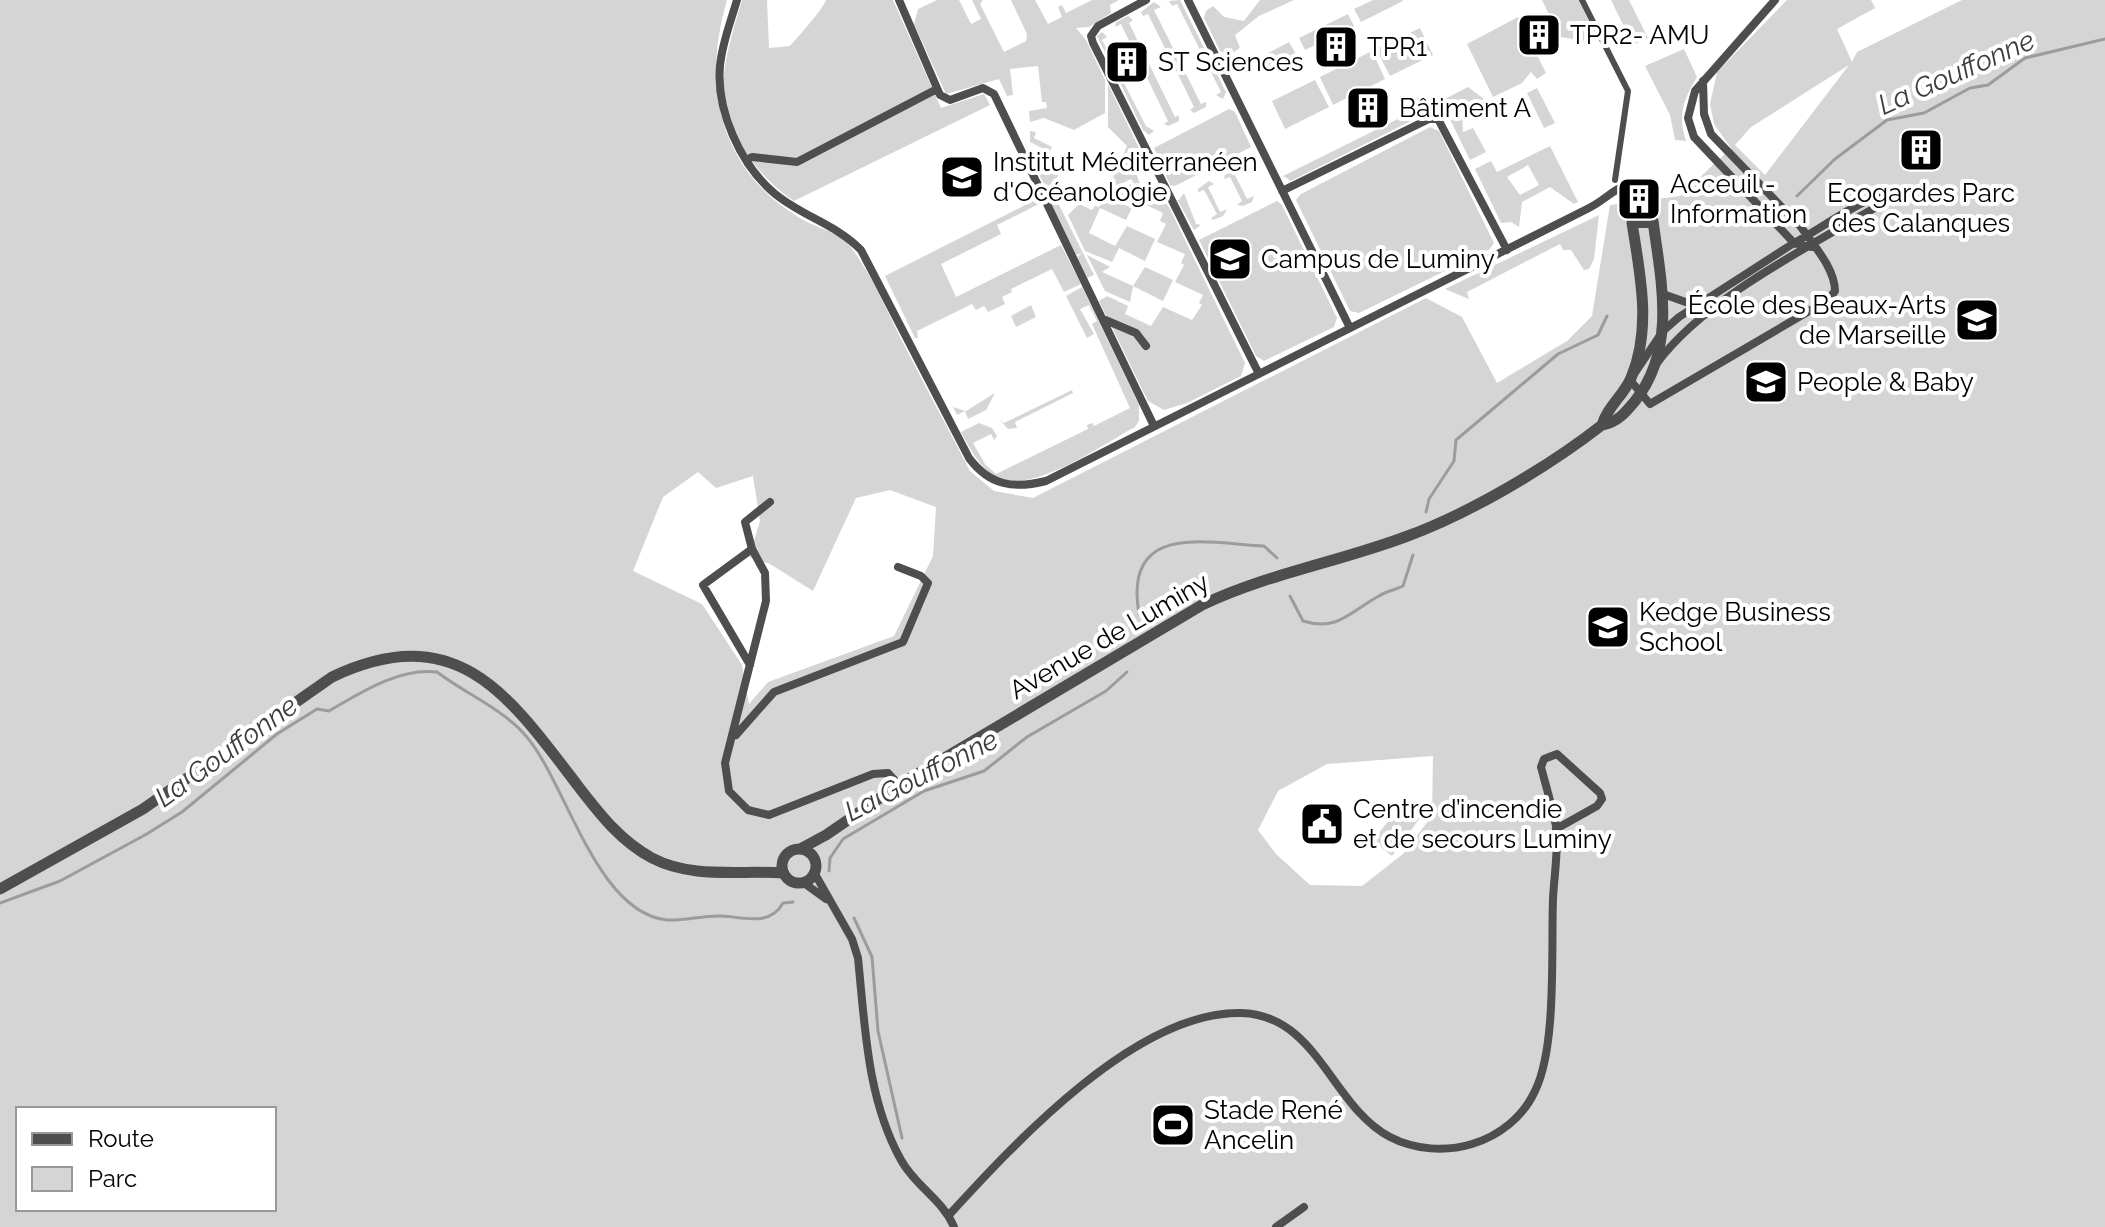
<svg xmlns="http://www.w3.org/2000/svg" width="2105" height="1227" font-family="Raleway,sans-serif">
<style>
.green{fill:#d5d5d5;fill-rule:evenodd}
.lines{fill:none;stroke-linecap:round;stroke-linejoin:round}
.stream{stroke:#9c9c9c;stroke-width:3}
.pedestrian{stroke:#4e4e4e;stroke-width:6}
.minor{stroke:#4e4e4e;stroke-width:8}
.tertiary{stroke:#4e4e4e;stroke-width:11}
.labels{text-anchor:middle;stroke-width:8;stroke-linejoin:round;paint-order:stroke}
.poi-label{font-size:26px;fill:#000;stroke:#fff;text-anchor:start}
.street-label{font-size:26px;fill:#000;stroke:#fff}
.water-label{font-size:28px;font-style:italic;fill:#3d3d3d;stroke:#fff}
</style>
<rect width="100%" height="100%" fill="#fff"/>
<path class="green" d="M0,0h727c-25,85 -9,168 71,217 15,10 42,15 52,29 21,28 35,60 50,91 23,45 47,90 70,134l24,20 39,7 393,-200 36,19 35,66 70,-42 25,-25 18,-111 70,-9 51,-48 -17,-24 -4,-20 7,-32 70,-72h84l4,8 -38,21 15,33 5,-10 105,-52h143v1227h-2105zM1849,65l-84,110 -30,-30 16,-18zM698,472l18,16 37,-12 7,45 -11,36 21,7 43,27 43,-93 34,-8 46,17 -3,49 -39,80 -126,46 -19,22 -7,-39 -40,-61 -69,-33 30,-74zM1433,756l-1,60 -29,38 -41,32 -52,-1 -34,-31 -18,-24 20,-39 49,-27zM18,1109h256v100h-256z
M742,0h25l2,48 21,-2c8,-9 33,-37 36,-46h67l48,108 43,-14 6,11 -196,96c-40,-27 -74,-75 -70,-127 3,-25 11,-50 18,-74z
M937,0h22l12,24 10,-5 -9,-19h11l-3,4 24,48 22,-11 1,-7 -16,-34h24l13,24 14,-7 -4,-10 4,-2 4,8 26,-13h27l-9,5 1,8 -22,14 -13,1 10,12 19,40v33l-31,17 -30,-12 -14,4 -1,-11 18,-3 -1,-6h-4l-4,-36 -28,3 3,26 -6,1 -8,-17 -53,15 -32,-70 4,-15z
M1180,0l46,92 -3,7 -7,-4 5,-3 -44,-88 -5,2 -3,-5z
M1260,0h34l-35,16 -24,19 5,13 -11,7 -9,-4 -16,-33 2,-7 7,-5 11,11 20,4z
M1373,0h29l1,1 -42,21 -7,-13z
M1542,0h37l17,36 -10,5 -26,-4z
M1611,0h18l19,38 -15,7z
M1154,2l7,5 -7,3 47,94 5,-2v5l-12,6 -4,-3 4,-3 -46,-93 -5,2 -2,-4z
M1348,14l6,12 -49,24 -6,-12z
M1128,16l5,4 -4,3 46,94 4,-2v6l-11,5 -4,-2 4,-3 -47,-97 -6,3 1,-5z
M1518,17l28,56 -9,6 -6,-7 -9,11 -29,14 -26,-53z
M1420,28l13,27 -43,21 -14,-27z
M1102,32l5,5 -5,3 44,86 8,5 -5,4 -6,-5 -46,-94z
M1289,42l7,12 -37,19 -6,-12z
M1684,49l13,28c-13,22 -20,38 -11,64l-11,-1 -5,-25 -25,-49z
M1372,51l13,28 -52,26 -13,-28z
M1315,80l14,27 -44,22 -13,-28z
M1108,84l33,68 -6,18 6,17 -4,1 -6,-9 -24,12 20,-45 -19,-19z
M1468,87l16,12 -22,12 1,21 10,-4 13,24 -16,8 -29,-59z
M1537,88l18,35 -11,5 -17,-35z
M1438,99l-3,10 -144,72 -8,-5z
M1229,109l6,3 16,35 -76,39 -5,-1 -16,-37z
M1430,127l9,4 55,112 -4,6 -131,64 -9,-2 -54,-111 5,-6z
M1030,131l6,1 -2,6 18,9 -8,17 7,3 3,-5 6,3v8l-12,18 -18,-33 8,-1 4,-9 -12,-6z
M1550,146l28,56 -4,2 -24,-17 -28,15 -3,25 -8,-5 -10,1 -26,-54 16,-8 6,11zM1528,165l11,20 -19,10 -13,-18z
M1238,169l3,2 -6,4 12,24 7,-3 -2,6 -9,4 -6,-1 5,-4 -12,-24 -6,2 1,-4z
M1209,181l5,3 -6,3 12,25 7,-3 -4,7 -10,4 -2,-2 6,-4 -13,-24 -6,2v-3z
M1131,184l4,8 21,1 13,14 76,156 -4,13 -54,27 -23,7 -16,-9 -49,-100 8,-5 21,10 -3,8 26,12 12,-19 29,13 10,-15 -3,-2 4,-8 -28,-13 9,-17 -3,-2 4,-9 -28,-12 9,-18 -6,-3 3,-8 -27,-13 -3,6 -24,-11z
M1053,193l41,82 -7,3 -10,-21 5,-4 -6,2 -27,-55z
M1184,193l12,31 5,1 -7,5 -16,-29z
M1105,196l27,12 -6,12 -26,-12 -11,25 26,13 12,-20 28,13 -10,22 -26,-13 -7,14 -27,-11 -17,-36 11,-11 13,6 3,-4 4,1z
M1039,198l2,5 -44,22 4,9 -60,30 15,33 105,-52 20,39 -17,8 -12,-23 -41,20 1,3 -10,5 3,7 -17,8 -4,-6 -8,4 -4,-6 -55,27 1,7h-3l-30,-62z
M1277,201l5,4 55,113 -3,9 -70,34 -8,-5 -57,-116z
M1599,215l-5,44 -5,10 -5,1 -13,-20h-8l-3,-6 -93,48 2,7 -24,-10z
M1087,255l23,12 -8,5 31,14 12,-19 28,13 -10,21 -30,-15 -3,16 -25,-11z
M1082,287l57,118v16l-4,6c-32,17 -104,69 -139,50 -17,-10 -26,-28 -35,-45l18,-9 13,5 5,8 -3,4 -3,-6 -18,9 12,21 11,10 92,-45 -1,-4 5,-2 2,3 36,-18 -38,-84 5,-3 -8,-16 -9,4 14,25 -7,4 -21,-42z
M1031,305l5,12 -20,10 -5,-11z
M1072,390l1,3 -58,29 2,6 -9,1 -9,-10 5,4z
M995,393l-9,17 -18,9 -3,-8 -8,4 -4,-8 13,4z
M1401,804l19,14 -28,38 -19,-15z"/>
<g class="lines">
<path class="stream" d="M1797,196l38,-37 52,-39 37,-7 46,-25 18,-3 37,-27 80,-19
M1426,512l3,-13 25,-38 2,-21 102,-86 40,-19 9,-19
M1290,596l13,25c35,11 48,-10 76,-25 8,-5 16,-6 24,-10l10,-31
M1139,614c-16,-92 66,-71 125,-68l13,12
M829,871l1,-13 13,-19 81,-48 60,-20 43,-34 79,-46 21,-19
M0,903l60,-22 85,-46 37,-23 95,-78 40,-25 12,2c31,-18 71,-44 108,-39 29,22 66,37 89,64 40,46 70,177 141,184 18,1 37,-5 55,-4 21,1 48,11 61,-13l10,-1
M854,918l18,39 6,74 24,107"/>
<path class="pedestrian" d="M1582,0l46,91 -13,89"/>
<path class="minor" d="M737,0c-6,21 -15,43 -17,66 -4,44 20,98 54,127 27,23 62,31 87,57l108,208c21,28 45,31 77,23l543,-273c25,-13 28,-28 60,-22l4,35
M899,0l41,95 10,5 33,-12 11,6 160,332
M1146,0l-48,26 -7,10 2,7 166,331
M1188,0l162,328
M1775,0l-80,91 -7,27 6,19 100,106 18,4
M1703,81l1,33 7,20 90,93c12,18 34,41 34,64l-7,9 -178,104 -20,-24 33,-49 16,-14 115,-74c33,-18 67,-45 103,-53
M746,160l6,-3 45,5 140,-73
M1627,186l5,37
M1282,191l147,-72h9l69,131
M1663,294l31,11
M1103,319l33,14 10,13
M1657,363c49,-66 154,-117 226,-160l14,-13
M752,549l13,24 1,28 -41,162 4,28 19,19 21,5 104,-41 15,-1 11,12
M750,665l-47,-80 49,-36 -7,-27 25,-20
M736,735l38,-43 129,-50 25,-59 -7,-7 -23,-9
M815,874l37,65 6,19c7,68 9,141 43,202 14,26 42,40 53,67
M804,883l22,16
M949,1215c66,-72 187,-204 292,-202 77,2 90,93 149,124 25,13 56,15 82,7 27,-8 51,-27 63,-53 22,-45 16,-141 18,-192 1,-23 6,-51 3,-73 -4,-20 -10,-40 -15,-59l3,-8 13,-5 43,39 2,6 -5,7 -41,23
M1276,1227l28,-20"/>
<path class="tertiary" d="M782 866a17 17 0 1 1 34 0a17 17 0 1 1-34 0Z
M800,849l26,-14 73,-50 303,-180c65,-31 136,-43 203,-68 64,-23 143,-70 197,-112 15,-2 24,-13 33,-24 42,-53 26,-120 18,-180l-21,2c8,51 20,105 -1,155 -7,17 -24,29 -29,47
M0,889l143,-80 189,-132c125,-59 177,18 246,109 21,27 42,55 74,72 40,21 87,12 131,15"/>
</g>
<defs>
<g id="building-square" transform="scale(2.3)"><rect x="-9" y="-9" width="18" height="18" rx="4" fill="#000" stroke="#fff"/><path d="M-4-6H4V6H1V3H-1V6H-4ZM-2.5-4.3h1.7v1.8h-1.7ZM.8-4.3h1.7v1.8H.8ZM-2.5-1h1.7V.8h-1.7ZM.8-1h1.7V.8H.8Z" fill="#fff"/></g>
<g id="university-square" transform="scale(2.3)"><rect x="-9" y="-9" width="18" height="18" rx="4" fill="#000" stroke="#fff"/><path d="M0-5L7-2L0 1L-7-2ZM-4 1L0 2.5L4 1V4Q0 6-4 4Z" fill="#fff"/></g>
<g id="school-square" transform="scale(2.3)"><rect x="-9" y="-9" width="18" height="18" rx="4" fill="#000" stroke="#fff"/><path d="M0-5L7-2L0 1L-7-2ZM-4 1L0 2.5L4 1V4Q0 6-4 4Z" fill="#fff"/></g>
<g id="civic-square" transform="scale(2.3)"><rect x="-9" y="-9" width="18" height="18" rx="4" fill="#000" stroke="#fff"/><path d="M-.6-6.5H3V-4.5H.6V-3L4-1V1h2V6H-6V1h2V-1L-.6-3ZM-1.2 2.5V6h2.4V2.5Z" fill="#fff"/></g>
<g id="stadium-square" transform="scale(2.3)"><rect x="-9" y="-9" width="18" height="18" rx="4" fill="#000" stroke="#fff"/><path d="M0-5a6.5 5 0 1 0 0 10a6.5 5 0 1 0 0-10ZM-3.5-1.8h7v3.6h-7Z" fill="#fff"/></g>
</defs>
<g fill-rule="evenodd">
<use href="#building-square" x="1539" y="35"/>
<use href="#building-square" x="1336" y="47"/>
<use href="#building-square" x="1127" y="62"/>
<use href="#building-square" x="1368" y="108"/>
<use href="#building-square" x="1921" y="150"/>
<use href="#university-square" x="962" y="177"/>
<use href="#building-square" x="1639" y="199"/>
<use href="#university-square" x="1230" y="259"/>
<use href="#university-square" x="1977" y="320"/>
<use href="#school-square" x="1766" y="382"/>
<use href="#university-square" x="1608" y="627"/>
<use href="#civic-square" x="1322" y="824"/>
<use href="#stadium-square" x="1173" y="1125"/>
</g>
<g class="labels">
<g class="poi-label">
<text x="1570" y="44">TPR2- AMU</text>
<text x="1367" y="56">TPR1</text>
<text x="1158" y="71">ST Sciences</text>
<text x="1399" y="117">Bâtiment A</text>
<text x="993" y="171">Institut Méditerranéen<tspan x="993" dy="30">d'Océanologie</tspan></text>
<text x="1670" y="193">Acceuil -<tspan x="1670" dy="30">Information</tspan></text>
<text x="1921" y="202" text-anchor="middle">Ecogardes Parc<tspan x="1921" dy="30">des Calanques</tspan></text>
<text x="1261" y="268">Campus de Luminy</text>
<text x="1946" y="314" text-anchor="end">École des Beaux-Arts<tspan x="1946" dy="30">de Marseille</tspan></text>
<text x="1797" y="391">People &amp; Baby</text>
<text x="1639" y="621">Kedge Business<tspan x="1639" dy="30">School</tspan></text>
<text x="1353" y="818">Centre d’incendie<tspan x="1353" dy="30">et de secours Luminy</tspan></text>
<text x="1204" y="1119">Stade René<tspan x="1204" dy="30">Ancelin</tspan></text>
</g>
<g class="street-label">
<text transform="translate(1109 636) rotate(-30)" y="9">Avenue de Luminy</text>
</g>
<g class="water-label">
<text transform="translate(1956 72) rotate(-24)" y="10">La Gouffonne</text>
<text transform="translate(226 751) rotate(-36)" y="10">La Gouffonne</text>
<text transform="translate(921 775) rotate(-27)" y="10">La Gouffonne</text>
</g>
</g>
<rect x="16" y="1107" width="260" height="104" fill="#ffffff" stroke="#999999" stroke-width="2"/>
<rect x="32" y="1133" width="40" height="12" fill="#4e4e4e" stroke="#999999" stroke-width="2"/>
<text x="88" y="1147" font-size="24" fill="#000000">Route</text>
<rect x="32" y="1167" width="40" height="24" fill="#d5d5d5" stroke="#999999" stroke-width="2"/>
<text x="88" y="1187" font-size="24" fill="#000000">Parc</text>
</svg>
